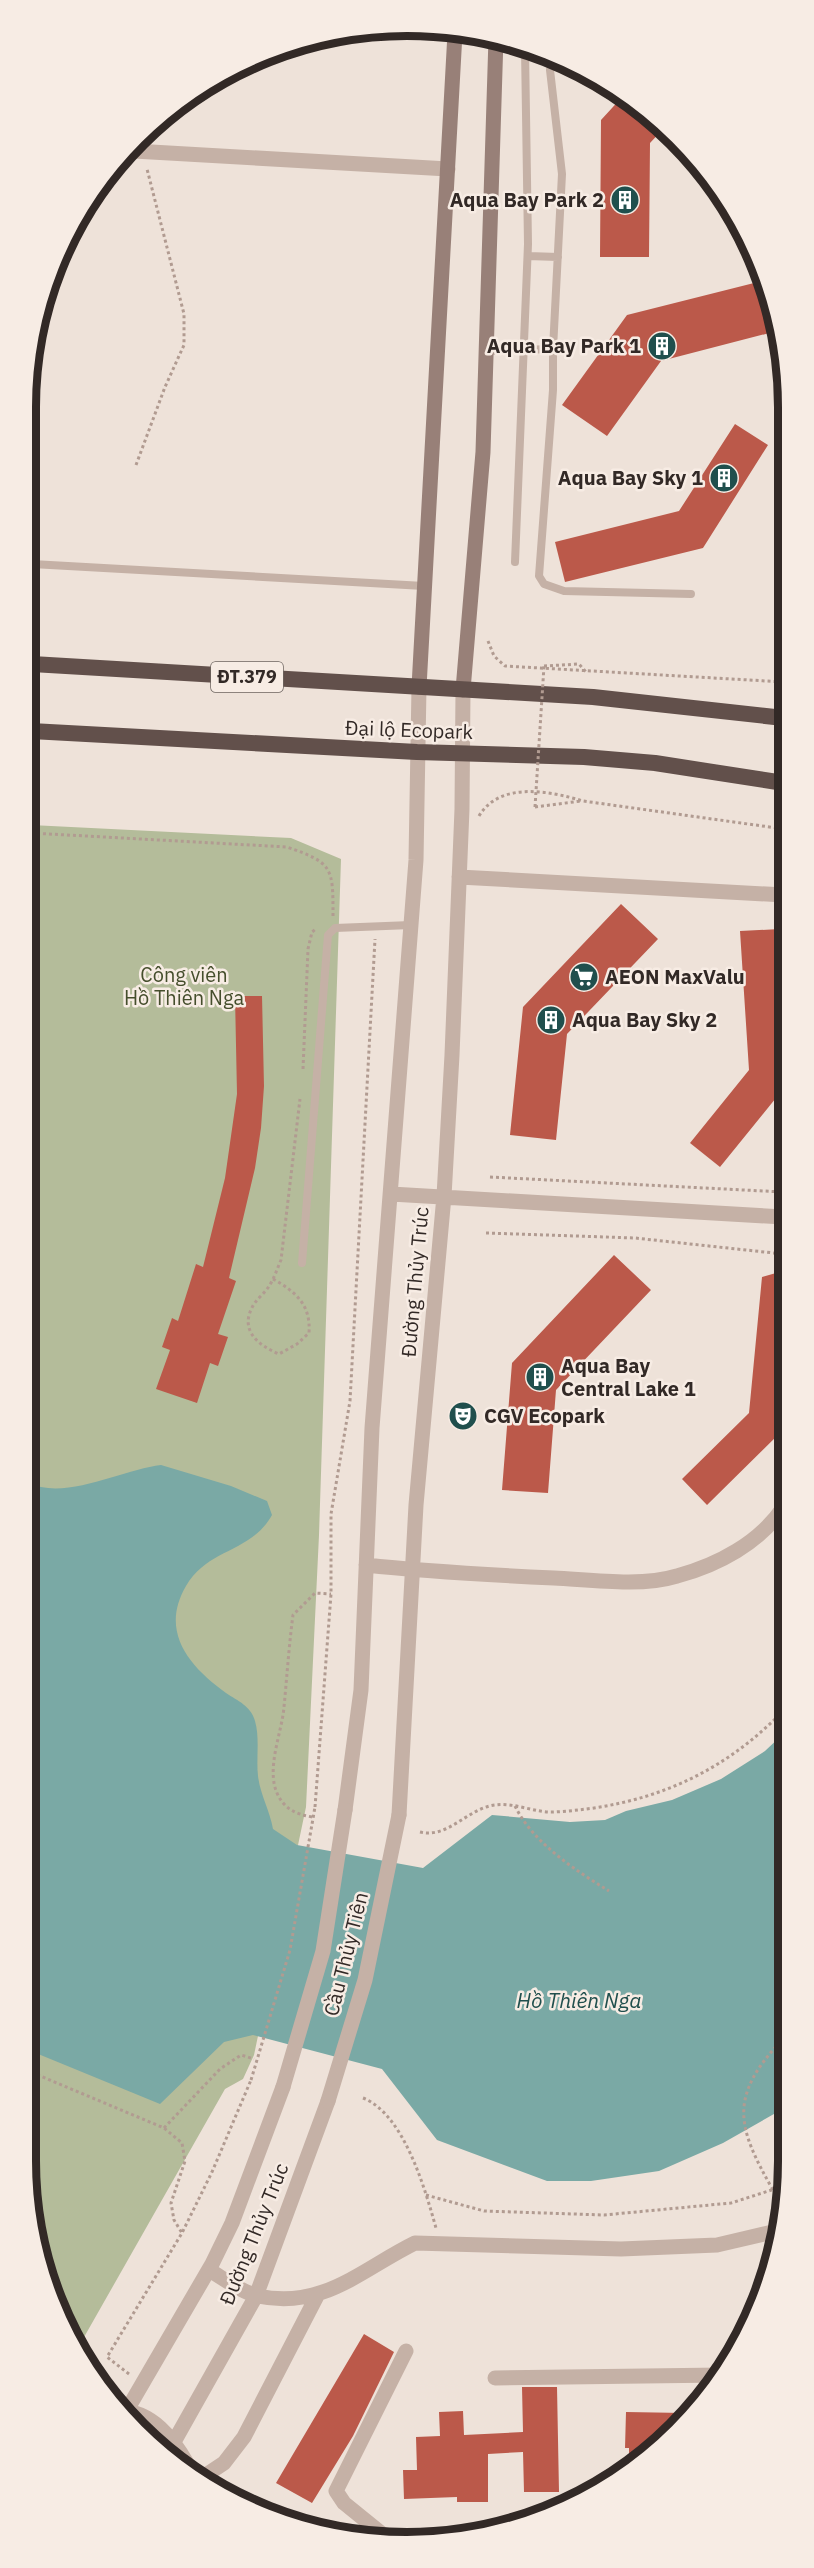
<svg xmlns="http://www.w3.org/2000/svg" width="814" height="2568" font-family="'IBM Plex Sans',sans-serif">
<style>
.green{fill:#b4bc9a}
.water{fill:#7aa9a5}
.building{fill:#bb594a}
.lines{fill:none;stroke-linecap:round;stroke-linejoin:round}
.path{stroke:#b19b91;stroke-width:3;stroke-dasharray:3 3;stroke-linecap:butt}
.service{stroke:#c5b1a6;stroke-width:8}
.minor{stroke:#c5b1a6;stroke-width:15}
.secondary{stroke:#988078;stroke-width:15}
.trunk{stroke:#62504b;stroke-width:16}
.path-bridge{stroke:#b19b91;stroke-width:3;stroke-dasharray:3 3;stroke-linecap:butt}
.minor-bridge{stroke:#c5b1a6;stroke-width:15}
.labels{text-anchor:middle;stroke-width:5;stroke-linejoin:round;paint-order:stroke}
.shield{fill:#f7ece4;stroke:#6d645f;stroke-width:1.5}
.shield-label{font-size:18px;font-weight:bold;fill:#322926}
.poi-label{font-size:20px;font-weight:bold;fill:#322926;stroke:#f7ece4;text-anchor:start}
.street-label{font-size:20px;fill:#322926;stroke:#f7ece4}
.park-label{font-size:20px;fill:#454e2c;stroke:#f7ece4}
.water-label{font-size:21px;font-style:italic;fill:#204f4d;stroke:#f7ece4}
.rim{fill:none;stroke:#322926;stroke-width:8}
</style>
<rect width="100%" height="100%" fill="#eee2d9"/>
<path class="green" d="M31,825l260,13 50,21 -22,676 -13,272 -52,248 -11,24 -18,10 -146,257 -25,-39 -28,-146z"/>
<path class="water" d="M161,1465l70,21 36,15 5,14c-21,38 -64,33 -86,71 -27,46 4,81 40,107 12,8 25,13 29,28 5,17 1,38 3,55 2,18 12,35 15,53l24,16 126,23 69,-53 78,7 35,-2 21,-9 46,-11 49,-21 44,-28 17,-16 -1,375 -58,33 -64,28 -68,10h-44l-110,-41 -55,-71 -129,-34 -29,7 -64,62 -134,-55 2,-567c35,20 96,-13 133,-17z"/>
<path class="building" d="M623,96l41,32 -14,15 -1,114h-49l1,-137z
M762,281l15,50 -116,30 -54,75 -45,-31 65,-90z
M735,424l33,21 -65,103 -138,34 -10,-40 124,-31z
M621,904l37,35 -91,95 -11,106 -46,-5 13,-128z
M780,929l4,69v90l-64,79 -30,-24 59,-73 -9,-139z
M235,996h27l2,90 -3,42 -6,40 -26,110 7,3 -18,53 10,3 -10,29 -8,-3 -13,40 -41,-14 14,-39 -8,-3 10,-29 6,3 18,-57 7,3 22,-89 12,-84z
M614,1255l37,35 -95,100 -8,103 -46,-3 10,-127z
M783,1271v159l-76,75 -25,-26 67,-66 13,-136z
M364,2334l30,18 -41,84 -41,67 -36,-20z
M522,2387h35l2,105h-35l-1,-40 -35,2v48h-31v-5l-53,2 -1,-29h14l-1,-33 24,-1 -1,-24 24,-1 1,24 59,-3z
M626,2412l59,1 -56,55v-20h-4z"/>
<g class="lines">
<path class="path" d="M136,465l29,-78 19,-42v-31l-37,-145
M488,641l6,15 11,10 279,16
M544,666l35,-2 7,8
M535,807l46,-6
M479,816c21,-35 71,-25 104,-15l201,28
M31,833l256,14c46,16 46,20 46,69
M303,1069l5,-120 4,-17 5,-4
M490,1177l293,15
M486,1233l149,5 148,16
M273,1279c23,13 38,26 36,54l-12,11 -18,10c-21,-9 -41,-24 -25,-50 4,-6 11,-11 15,-18 5,-7 8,-17 12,-26l19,-161
M515,1806c18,37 60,64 94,85
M315,1807l16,-213v-80l19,-113 25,-462
M312,1817c-16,-3 -28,-8 -35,-24 -11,-25 5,-61 7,-86 3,-31 5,-62 9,-92l22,-22 16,1
M420,1832c28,7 48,-24 75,-27 19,-3 40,8 59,7 90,-5 165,-35 228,-100
M26,2070l138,58 18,15 3,18 -14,42 3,17 8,13
M363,2098c41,16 62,91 73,130
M164,2128l56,-59 21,-14 13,4
M773,2190c-36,-63 -45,-93 9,-150
M426,2195l58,16 120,4 127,-12 50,-16
M129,2374l-22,-17 75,-124 30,-61 39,-92"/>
<path class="service" d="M528,256l30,1
M553,349v41l-14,186 5,8 20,7 127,3
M486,351l67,-2 9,-175 -12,-104
M515,562l13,-318 -3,-195
M32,564l392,22
M302,1263l26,-328 7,-7 76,-3"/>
<path class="minor" d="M134,151l314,18
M459,877l325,18
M391,1194l392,23
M366,1565c63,7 125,10 188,13 38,2 87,9 123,-2 41,-11 82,-33 106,-68
M345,1810l16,-120 11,-262 44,-568 3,-173
M399,1815l17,-310 28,-309 8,-141 10,-246 1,-119
M209,2270c14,8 32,22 49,26 65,14 104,-27 157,-53l206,6 96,-4 64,-15
M495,2378l227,-3
M118,2410c34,1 55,28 70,55
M127,2410l85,-146 20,-41 51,-136
M175,2440l81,-144 72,-195
M203,2477l21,-14 20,-26 74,-143
M384,2536h27
M386,2537l-42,-34 -8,-12 70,-140"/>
<path class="secondary" d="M419,687l36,-654
M463,690l20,-238 13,-414"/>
<path class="trunk" d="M32,664l561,33 191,21
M31,731l386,21 167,5 71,6 129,20"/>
<path class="path-bridge" d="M535,807l9,-141
M251,2080l39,-130 25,-143"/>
<path class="minor-bridge" d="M283,2087l40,-136 22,-141
M328,2101l37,-121 34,-165"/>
</g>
<defs>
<g id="building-disc" transform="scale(1.5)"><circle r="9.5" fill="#204f4d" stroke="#f7ece4"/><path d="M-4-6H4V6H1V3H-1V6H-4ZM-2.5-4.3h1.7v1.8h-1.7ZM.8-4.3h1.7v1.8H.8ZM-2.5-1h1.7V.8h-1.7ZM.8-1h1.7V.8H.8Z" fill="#fff"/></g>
<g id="supermarket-disc" transform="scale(1.5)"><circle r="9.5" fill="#204f4d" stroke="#f7ece4"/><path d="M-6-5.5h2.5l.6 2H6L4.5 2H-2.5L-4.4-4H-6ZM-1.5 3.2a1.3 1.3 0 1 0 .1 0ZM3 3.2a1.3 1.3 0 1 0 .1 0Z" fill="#fff"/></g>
<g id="theatre-disc" transform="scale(1.5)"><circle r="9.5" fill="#204f4d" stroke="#f7ece4"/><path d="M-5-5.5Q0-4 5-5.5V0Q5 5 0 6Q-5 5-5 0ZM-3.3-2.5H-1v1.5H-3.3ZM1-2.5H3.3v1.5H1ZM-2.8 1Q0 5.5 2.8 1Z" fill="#fff"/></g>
</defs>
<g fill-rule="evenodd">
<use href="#building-disc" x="625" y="200"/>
<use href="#building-disc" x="662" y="346"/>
<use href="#building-disc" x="724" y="478"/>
<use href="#supermarket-disc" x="584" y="977"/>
<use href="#building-disc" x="551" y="1020"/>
<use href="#building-disc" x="540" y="1377"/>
<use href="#theatre-disc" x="463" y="1416"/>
</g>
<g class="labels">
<rect class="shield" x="211" y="662" width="72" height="30" rx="4.5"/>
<g class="shield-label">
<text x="247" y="683">ĐT.379</text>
</g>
<g class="poi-label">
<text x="604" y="207" text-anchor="end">Aqua Bay Park 2</text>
<text x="641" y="353" text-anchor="end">Aqua Bay Park 1</text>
<text x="703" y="485" text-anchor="end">Aqua Bay Sky 1</text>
<text x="605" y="984">AEON MaxValu</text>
<text x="572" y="1027">Aqua Bay Sky 2</text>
<text x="561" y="1373">Aqua Bay<tspan x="561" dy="23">Central Lake 1</tspan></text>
<text x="484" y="1423">CGV Ecopark</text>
</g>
<g class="street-label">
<text transform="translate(409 730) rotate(2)" y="7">Đại lộ Ecopark</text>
<text transform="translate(415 1282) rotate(-85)" y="7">Đường Thủy Trúc</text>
<text transform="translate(346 1954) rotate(-76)" y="7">Cầu Thủy Tiên</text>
<text transform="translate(254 2234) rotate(-68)" y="7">Đường Thủy Trúc</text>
</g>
<g class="park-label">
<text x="184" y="982">Công viên<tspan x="184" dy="23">Hồ Thiên Nga</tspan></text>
</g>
<g class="water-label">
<text x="579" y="2008">Hồ Thiên Nga</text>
</g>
</g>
<path d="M0 0H814V2568H0ZM407 36H407A371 371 0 0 1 778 407V2161A371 371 0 0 1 407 2532H407A371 371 0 0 1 36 2161V407A371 371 0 0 1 407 36Z" fill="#f7ece4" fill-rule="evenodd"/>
<path class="rim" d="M407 36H407A371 371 0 0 1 778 407V2161A371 371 0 0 1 407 2532H407A371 371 0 0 1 36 2161V407A371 371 0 0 1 407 36Z"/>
</svg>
